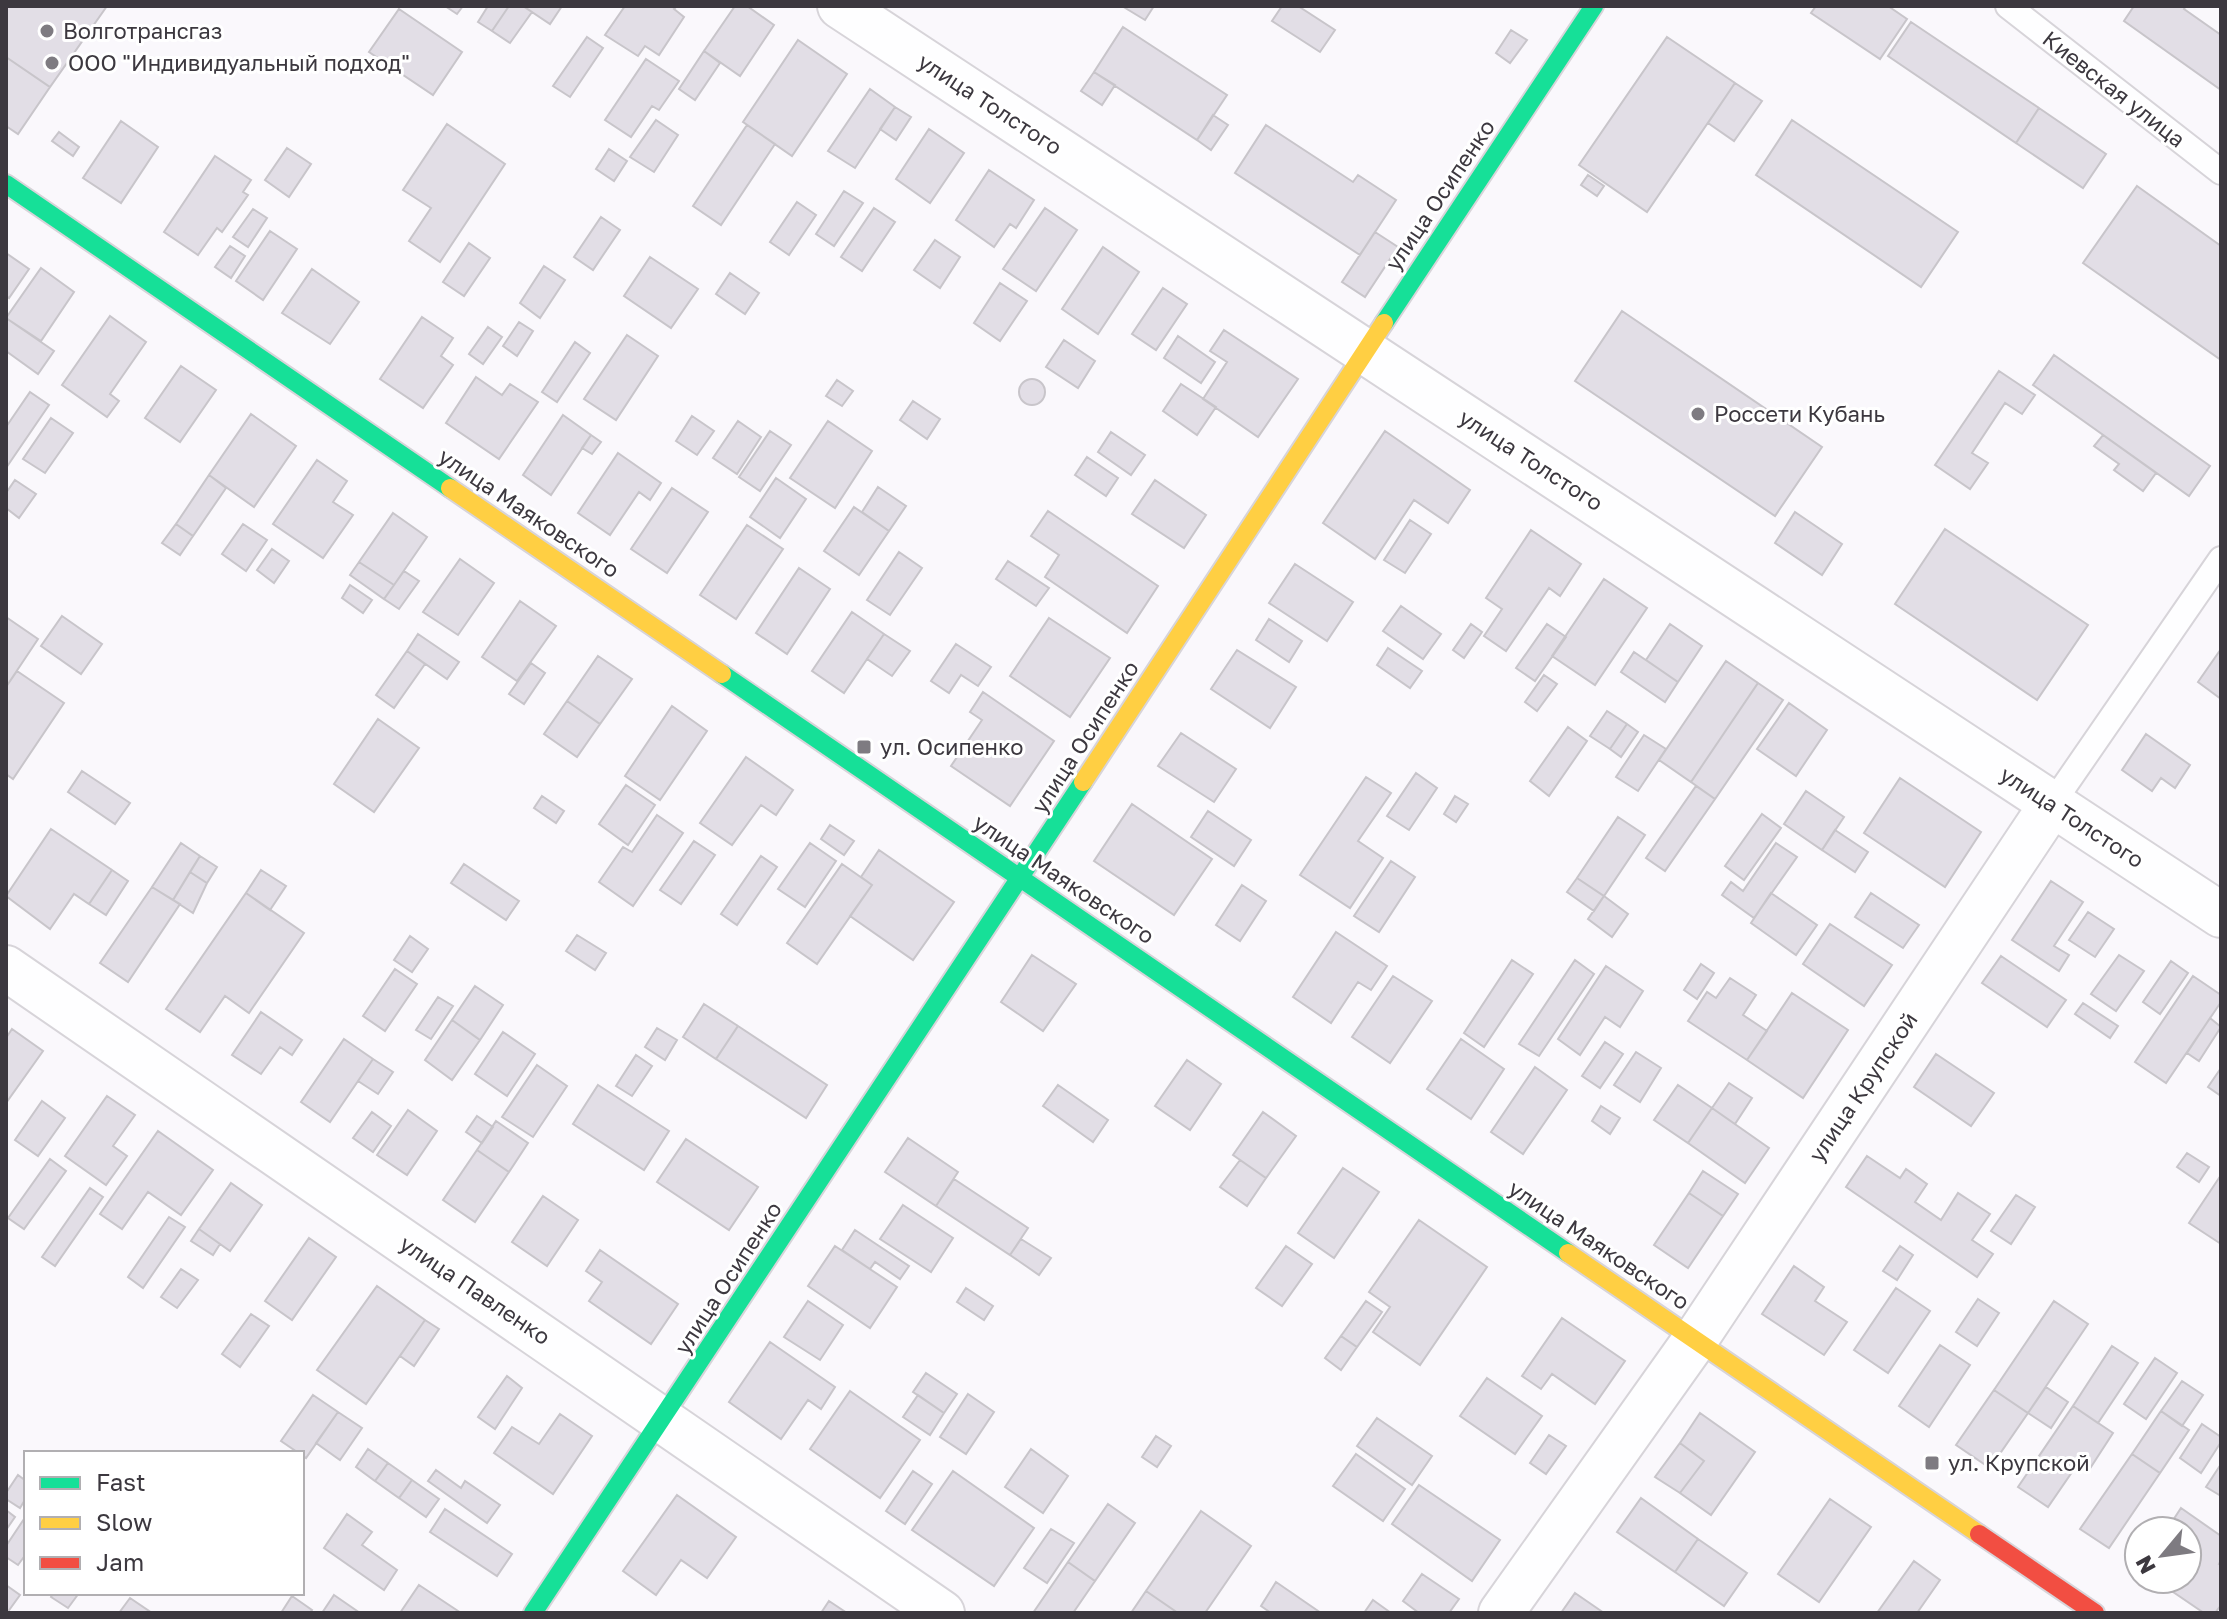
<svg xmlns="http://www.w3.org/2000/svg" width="2227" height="1619" font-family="'Golos Text',sans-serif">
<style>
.building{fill:#e2dee6;stroke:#c8c5ca;stroke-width:2}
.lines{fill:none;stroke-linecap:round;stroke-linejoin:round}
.lane-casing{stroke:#d7d4d9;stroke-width:28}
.street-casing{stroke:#d7d4d9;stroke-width:48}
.fast-casing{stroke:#d7d4d9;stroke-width:22}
.slow-casing{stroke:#d7d4d9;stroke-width:22}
.jam-casing{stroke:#d7d4d9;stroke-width:22}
.lane{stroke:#fefeff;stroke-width:24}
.street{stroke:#fefeff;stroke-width:44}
.fast{stroke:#16e098;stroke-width:18}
.slow{stroke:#ffcf43;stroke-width:18}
.jam{stroke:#f24e42;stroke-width:18}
.poi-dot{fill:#7e7b81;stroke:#fff;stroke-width:3}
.labels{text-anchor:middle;stroke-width:6;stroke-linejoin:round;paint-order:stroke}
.poi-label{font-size:22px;fill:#3c383f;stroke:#fff;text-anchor:start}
.street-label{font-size:22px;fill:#3c383f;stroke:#fff}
</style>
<rect width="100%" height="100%" fill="#faf8fc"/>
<path class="building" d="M6,6h101l-57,81 -44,-30z
M445,6h18l-6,8z
M488,6h21l-17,25 -14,-9z
M509,6h14l9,6 -22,31 -18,-12z
M523,6h39l-12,18z
M625,6h52l-3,3 10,8 -25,38 -14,-9 -7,10 -33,-21z
M735,6h12l27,19 -34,51 -36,-25z
M1122,6h32l-9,14z
M1282,6h16l37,24 -15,22 -48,-31z
M1816,6h72l19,13 -27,40 -69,-46z
M2134,6h52l-2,3 37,26v55l-97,-69z
M399,9l63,43 -29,43 -64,-43z
M1911,22l128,86 -23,35 -128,-87z
M1123,27l104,68 -30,45 -103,-68z
M1511,30l16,10 -17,23 -14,-10z
M587,37l16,11 -33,49 -17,-11z
M1667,37l68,46 -88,129 -68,-47z
M798,40l49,34 -55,82 -49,-34z
M704,51l16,12 -25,37 -16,-11z
M6,57l44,30 -32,47 -12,-8z
M646,59l33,22 -20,29 -7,-4 -21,31 -26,-17z
M1094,72l21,13 -13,20 -21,-14z
M1735,83l27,18 -28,40 -26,-18z
M870,89l25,18 -40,61 -27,-17z
M895,107l16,10 -15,23 -16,-11z
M2039,108l67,46 -23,34 -67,-45z
M1213,115l15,10 -17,25 -14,-10z
M656,120l22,15 -24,37 -24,-15z
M1792,120l166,112 -37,55 -165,-112z
M121,121l37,26 -37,56 -38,-25z
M447,124l58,40 -65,98 -31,-21 22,-33 -28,-18z
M747,125l28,19 -54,81 -28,-19z
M1266,125l87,57 5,-7 38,25 -36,55 -125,-82z
M929,129l35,24 -34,50 -34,-24z
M59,132l20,15 -6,9 -21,-15z
M287,148l24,16 -22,33 -24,-17z
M609,149l18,12 -13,20 -18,-12z
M215,156l36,24 -8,12 5,3 -26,37 -5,-4 -19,27 -34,-23z
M989,170l45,30 -18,28 -6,-4 -16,23 -38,-27z
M1588,175l16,11 -7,10 -16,-11z
M2137,186l84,60v114l-138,-97z
M844,191l19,12 -29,43 -18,-12z
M797,202l19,13 -27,40 -19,-13z
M874,208l21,14 -33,49 -21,-14z
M1045,208l32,22 -41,61 -33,-22z
M253,209l14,9 -19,29 -15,-10z
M601,217l19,13 -27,40 -19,-13z
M270,231l27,18 -34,51 -27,-19z
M1375,232l23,15 -33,50 -23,-15z
M935,240l25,17 -20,31 -26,-18z
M469,243l21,15 -26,38 -21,-14z
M230,246l15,10 -14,22 -16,-11z
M1103,247l36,25 -41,62 -36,-25z
M6,253l23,16 -20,29 -3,-2z
M650,257l48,32 -27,39 -47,-32z
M544,266l21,14 -25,38 -20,-15z
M41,268l33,24 -33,49 -35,-23z
M312,269l47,33 -29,42 -48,-31z
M730,273l29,20 -14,21 -29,-20z
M1000,283l27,18 -27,40 -26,-18z
M1163,288l24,16 -31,46 -24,-16z
M1622,311l200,136 -47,69 -200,-135z
M110,316l36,26 -36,52 9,7 -12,16 -45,-32z
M422,317l31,21 -12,18 12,9 -30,43 -43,-29z
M6,318l48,33 -16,23 -32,-23z
M519,322l14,9 -16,25 -14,-10z
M488,327l14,10 -19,27 -14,-10z
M1224,330l74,49 -40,58 -55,-38 24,-37 -17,-11z
M627,335l31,21 -42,64 -32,-21z
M1178,336l37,26 -14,21 -37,-25z
M1064,340l31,21 -17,27 -32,-21z
M575,342l15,11 -33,49 -15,-10z
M2054,355l156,111 -21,30 -156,-111z
M181,366l35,24 -36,52 -35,-24z
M1999,371l36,24 -13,19 -17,-11 -33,50 16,10 -18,26 -35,-24z
M476,377l26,18 8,-11 28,18 -39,57 -53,-36z
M1019 392a13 13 0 1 1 26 0a13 13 0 1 1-26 0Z
M837,380l16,11 -11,15 -16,-10z
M1181,384l35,23 -19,28 -34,-24z
M30,392l19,13 -43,63v-41z
M913,401l27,18 -13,20 -27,-19z
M251,414l45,32 -42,61 -45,-32z
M563,415l28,20 -40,60 -28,-20z
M692,416l22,15 -17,24 -21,-14z
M51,418l22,15 -28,40 -22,-14z
M738,421l23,16 -24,37 -24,-16z
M828,421l44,30 -37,57 -45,-30z
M770,431l21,14 -31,46 -21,-14z
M1385,431l85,59 -22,33 -34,-23 -39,59 -52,-36z
M1111,432l34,23 -14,20 -33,-23z
M591,435l10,7 -9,12 -10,-6z
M2103,435l53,38 -13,18 -29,-21 5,-6 -25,-18z
M618,453l43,30 -11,17 -11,-8 -29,43 -32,-22z
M1087,457l31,21 -12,18 -31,-21z
M317,460l30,21 -14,21 20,13 -30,43 -50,-34z
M209,475l17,13 -33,48 -17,-12z
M776,478l30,21 -26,39 -30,-21z
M15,480l21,14 -17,24 -13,-10v-15z
M1155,480l51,35 -22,33 -52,-34z
M878,487l28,19 -17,25 -27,-19z
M672,488l36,24 -41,61 -36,-24z
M854,507l35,24 -30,44 -35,-24z
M1048,511l110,75 -31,47 -82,-56 14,-22 -28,-19z
M1795,512l47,32 -20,31 -47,-32z
M393,513l34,24 -33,48 -35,-23z
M1410,520l21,14 -26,39 -21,-13z
M176,524l17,12 -13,19 -18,-12z
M243,524l24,16 -21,31 -24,-17z
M747,525l36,24 -47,70 -36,-24z
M1945,529l143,96 -51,75 -142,-96z
M1531,530l50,34 -21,32 -11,-8 -43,63 -22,-15 18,-27 -16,-11z
M272,549l17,12 -15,22 -17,-13z
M899,552l23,16 -32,47 -23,-15z
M460,559l34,24 -36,52 -35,-23z
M1008,561l41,27 -13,18 -40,-27z
M359,562l35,23 -10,14 -34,-24z
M1295,564l58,38 -26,39 -58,-38z
M799,568l31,21 -43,65 -31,-21z
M404,571l15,10 -20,28 -15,-10z
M1604,579l43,29 -52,77 -43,-29z
M350,585l22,15 -9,13 -21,-15z
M520,601l36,25 -39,55 -35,-24z
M1401,606l40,28 -18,25 -40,-28z
M852,612l32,22 -40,59 -32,-22z
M62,616l40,28 -21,30 -40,-28z
M6,617l32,22 -32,48z
M1049,618l61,40 -40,59 -60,-41z
M1269,619l33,22 -13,21 -33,-22z
M1471,624l11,8 -18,26 -11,-8z
M1547,624l19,13 -31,44 -19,-13z
M1670,624l32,22 -24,36 -32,-22z
M418,634l41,28 -12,17 -40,-28z
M884,634l26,17 -18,25 -25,-17z
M956,644l35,23 -13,19 -17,-11 -12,18 -18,-12z
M1388,648l34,23 -12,17 -33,-23z
M2221,649v50l-23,-17z
M1237,650l59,37 -26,41 -59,-39z
M407,651l18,13 -31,44 -18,-13z
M1634,652l44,30 -13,20 -44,-30z
M598,656l34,23 -32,45 -33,-23z
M1726,661l32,22 -67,99 -32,-22z
M531,663l14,10 -21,31 -15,-10z
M17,671l47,32 -51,76 -7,-5v-87z
M1544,675l13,9 -20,27 -12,-9z
M1758,683l25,17 -68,99 -24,-17z
M983,692l71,49 -44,65 -59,-40 31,-46 -12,-8z
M567,701l33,23 -23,33 -33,-23z
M1789,703l38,27 -31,46 -39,-27z
M672,706l35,25 -47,69 -35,-24z
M1607,711l20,13 -17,25 -20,-13z
M378,719l41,29 -45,64 -40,-28z
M1627,724l11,8 -17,25 -11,-8z
M1568,727l19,14 -38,55 -19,-15z
M1181,733l55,36 -22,33 -56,-36z
M2146,734l44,31 -15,23 -14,-10 -9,13 -30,-21z
M1644,735l22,14 -28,42 -22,-14z
M746,757l47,33 -17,25 -15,-10 -29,40 -32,-22z
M82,771l48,32 -15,21 -47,-32z
M1416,773l21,15 -28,42 -22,-14z
M1366,777l25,16 -33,48 25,17 -33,50 -50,-33z
M1900,778l81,54 -36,55 -81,-54z
M626,785l29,20 -27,40 -29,-21z
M1696,786l19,13 -50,72 -19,-13z
M1806,791l38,26 -22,33 -38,-26z
M542,796l22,15 -8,12 -22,-15z
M1455,796l13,8 -12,18 -12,-8z
M1132,804l80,55 -38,56 -80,-54z
M1208,811l43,29 -17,26 -43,-29z
M1762,814l19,14 -37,52 -19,-14z
M657,815l26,18 -50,73 -34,-24 24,-35 9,5z
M1618,817l27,18 -41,61 -27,-18z
M830,825l24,16 -10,14 -23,-16z
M51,829l61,41 -23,34 -15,-10 -24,35 -44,-33z
M1835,830l33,22 -13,20 -33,-22z
M694,841l21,14 -34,49 -21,-14z
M181,843l19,13 -27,44 -21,-13z
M810,843l26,18 -31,46 -27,-18z
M1776,843l21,14 -43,61 -32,-23 9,-13 12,9z
M879,850l75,52 -41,58 -63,-44 22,-31 -11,-8z
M200,856l17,11 -10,16 -17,-11z
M761,856l16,11 -40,58 -16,-11z
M1391,861l24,16 -36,55 -25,-16z
M464,864l55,37 -13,19 -55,-37z
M842,864l30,21 -55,79 -30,-21z
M112,870l16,11 -22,34 -17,-11z
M261,870l25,16 -16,24 -24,-17z
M190,872l17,11 -14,30 -20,-13z
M1577,878l27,18 -10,15 -27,-19z
M2051,881l32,21 -29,44 15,9 -10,16 -47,-31z
M1242,885l24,16 -26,40 -24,-16z
M152,887l28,17 -52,78 -28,-19z
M246,893l58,40 -55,80 -24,-17 -25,36 -34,-23z
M1771,893l46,32 -21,30 -45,-32z
M1871,893l48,32 -16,23 -48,-31z
M1604,896l24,18 -16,23 -24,-18z
M2088,912l26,17 -19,28 -26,-17z
M1830,924l62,41 -28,41 -61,-42z
M1336,932l51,34 -16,24 -13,-8 -27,41 -38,-26z
M577,935l29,18 -11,17 -29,-19z
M410,936l18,13 -16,23 -18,-12z
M1032,955l44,29 -33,47 -42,-29z
M2119,955l25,16 -28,40 -25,-17z
M2001,956l65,44 -19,27 -65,-44z
M1512,960l21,14 -49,73 -20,-14z
M1575,960l19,14 -55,82 -20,-12z
M2171,961l17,12 -28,41 -17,-12z
M1701,964l13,9 -17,26 -13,-9z
M1606,966l37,25 -23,36 -15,-10 -25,38 -22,-16z
M395,969l22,15 -32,47 -22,-15z
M1393,976l39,25 -42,62 -38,-26z
M2193,976l28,19v7l-55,81 -31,-21z
M1730,978l26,17 -13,20 24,16 -20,29 -59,-39 19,-29 9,6z
M475,986l28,19 -23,35 -28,-20z
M1792,993l56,37 -45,68 -56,-38z
M438,997l15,9 -22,33 -15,-9z
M2083,1003l35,23 -8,12 -35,-24z
M704,1004l34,22 -22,33 -33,-22z
M261,1012l41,28 -10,15 -12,-8 -19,27 -29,-19z
M2210,1018l11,9 -22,34 -12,-8z
M452,1020l28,20 -28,40 -27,-20z
M738,1026l89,59 -21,33 -90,-59z
M657,1028l20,12 -12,20 -20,-13z
M12,1029l31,22 -37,52v-65z
M503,1032l32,22 -28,42 -32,-22z
M344,1039l29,20 -43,63 -29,-20z
M1461,1039l43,30 -33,50 -44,-30z
M1605,1042l18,12 -23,34 -18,-12z
M1636,1052l25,16 -21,34 -26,-17z
M1936,1054l58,39 -23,33 -57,-39z
M636,1055l16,11 -20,30 -16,-10z
M373,1059l20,13 -15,22 -20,-13z
M1187,1060l34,24 -31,46 -35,-24z
M537,1065l30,21 -34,51 -31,-20z
M1535,1067l32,23 -44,64 -32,-22z
M2221,1068v28l-13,-9z
M1729,1083l23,15 -17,26 -23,-16z
M598,1085l71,46 -25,39 -71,-46z
M1058,1085l50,35 -15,22 -50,-36z
M1678,1085l34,23 -24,35 -34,-23z
M107,1096l28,19 -22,31 14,10 -21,29 -41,-29z
M42,1101l23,17 -27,38 -23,-16z
M1601,1106l19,12 -10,16 -18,-13z
M1712,1108l57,40 -24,35 -57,-40z
M408,1110l29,21 -30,44 -30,-20z
M372,1112l19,14 -18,26 -20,-14z
M1263,1112l33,24 -30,42 -33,-23z
M477,1116l16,11 -11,16 -16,-11z
M496,1121l32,22 -19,29 -32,-22z
M158,1131l55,39 -32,45 -33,-23 -26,37 -22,-15z
M908,1138l50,34 -22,34 -51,-34z
M686,1139l72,48 -29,43 -72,-48z
M477,1150l32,22 -34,50 -32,-22z
M2187,1153l22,14 -10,15 -22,-15z
M1867,1156l33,22 6,-9 21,15 -12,18 26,18 17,-27 32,21 -18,26 21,14 -16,23 -131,-90z
M50,1159l16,12 -42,58 -16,-11z
M1240,1160l26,18 -19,28 -27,-19z
M1343,1168l36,24 -45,66 -36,-25z
M1703,1171l35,23 -15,22 -34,-23z
M2221,1175v69l-32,-21z
M954,1179l74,49 -18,27 -74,-49z
M231,1183l31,22 -32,46 -31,-22z
M90,1188l13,9 -48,69 -13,-9z
M1689,1193l34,23 -35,52 -34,-23z
M2016,1195l19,12 -24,37 -20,-13z
M543,1196l35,24 -31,46 -35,-24z
M903,1205l50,33 -22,34 -51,-33z
M169,1217l16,10 -42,61 -15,-11z
M1419,1220l68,47 -67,98 -47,-33 17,-25 -21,-15z
M199,1229l21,15 -7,11 -22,-14z
M855,1230l54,36 -9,13 -25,-17 -5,7 -28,-19z
M309,1238l27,19 -44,63 -27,-19z
M1021,1239l30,19 -12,17 -29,-20z
M835,1246l62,41 -27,41 -62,-42z
M1286,1246l26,18 -30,42 -26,-18z
M1900,1246l13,9 -16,25 -14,-9z
M600,1250l78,54 -27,40 -62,-43 13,-19 -16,-11z
M1794,1266l30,21 -9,14 32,21 -23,33 -62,-41z
M181,1269l17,11 -21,28 -16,-11z
M377,1286l48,34 -59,84 -49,-34z
M966,1288l27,18 -9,14 -27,-18z
M1896,1288l34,23 -42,62 -34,-23z
M1978,1299l21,14 -22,33 -21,-14z
M808,1301l35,24 -23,35 -36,-23z
M1366,1301l16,11 -25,35 -16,-11z
M2054,1301l34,23 -60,89 -34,-23z
M251,1314l18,12 -29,41 -18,-13z
M1562,1318l63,43 -30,43 -43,-30 -11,15 -19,-13z
M425,1320l14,9 -25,37 -14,-10z
M1341,1336l16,11 -16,23 -16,-12z
M770,1342l65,45 -14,22 -13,-9 -27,39 -52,-37z
M1940,1345l30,20 -41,62 -30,-21z
M2112,1346l26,17 -40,60 -25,-17z
M2155,1358l22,15 -31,46 -22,-15z
M926,1373l31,21 -13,19 -31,-21z
M507,1376l15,12 -27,41 -17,-12z
M1487,1378l55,38 -27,38 -55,-38z
M2182,1381l21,14 -21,31 -21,-15z
M2046,1387l22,15 -17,26 -23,-15z
M1994,1390l34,23 -38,55 -34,-23z
M850,1391l70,49 -40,58 -70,-49z
M968,1394l26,18 -28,42 -26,-17z
M313,1395l25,17 -32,46 -25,-17z
M918,1395l26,18 -14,22 -27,-18z
M2073,1406l40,27 -24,37 -10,-8 -31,45 -30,-20z
M2161,1411l28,19 -29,43 -28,-19z
M338,1412l24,16 -22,32 -24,-17z
M1700,1413l55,39 -44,63 -31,-22 24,-32 -24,-18z
M560,1414l32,22 -39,58 -59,-41 18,-26 27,17z
M1377,1418l55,38 -20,29 -55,-39z
M2202,1424l19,13v5l-20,31 -21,-15z
M1549,1435l17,11 -20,28 -16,-11z
M1156,1436l15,10 -14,21 -15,-10z
M1680,1443l24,18 -24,32 -25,-16z
M368,1449l20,14 -13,18 -19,-14z
M1031,1449l37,27 -25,37 -38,-26z
M1356,1454l49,35 -22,32 -50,-35z
M2132,1454l28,19 -51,75 -29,-19z
M388,1463l24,17 -13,18 -24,-17z
M2221,1464v32l-15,-9z
M436,1470l25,18 4,-7 35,24 -13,18 -59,-42z
M913,1471l19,13 -27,40 -19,-13z
M953,1471l81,57 -40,58 -82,-56z
M18,1475l8,6v17l-6,10 -14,-9v-6z
M412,1480l27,19 -13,18 -27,-19z
M1419,1485l81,55 -28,41 -80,-57z
M677,1495l59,42 -29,41 -26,-18 -25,35 -33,-24z
M1641,1498l57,41 -23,33 -58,-40z
M1830,1499l41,28 -52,75 -41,-28z
M1108,1504l27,19 -40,58 -27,-19z
M2181,1508l40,28v24l-2,4 2,1v40l-6,8h-11l-50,-34h33v-48h-21z
M445,1509l67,45 -15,22 -67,-44z
M6,1510l9,7 -9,13z
M1201,1511l50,35 -46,67h-27l-32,-22z
M347,1514l25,18 -10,13 35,25 -13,20 -60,-42z
M26,1516v38l-8,11 -12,-8v-11z
M1051,1529l23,14 -27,40 -23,-15z
M1698,1539l49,34 -23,33 -49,-34z
M1914,1561l26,19 -23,33h-40z
M1068,1562l27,19 -22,32h-40z
M1422,1574l37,25 -10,14h-30l-16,-12z
M1276,1582l45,31h-50l-10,-7z
M6,1585l14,10 -13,18h-1z
M419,1585l42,28h-61z
M1146,1591l32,22h-47z
M53,1593h26l-11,15 -17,-11z
M1575,1593l29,20h-43z
M334,1595l26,18h-38z
M292,1596l20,14 -2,3h-29z
M130,1598l19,13 -2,2h-28z
M1373,1600l18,13h-27z
M829,1601l18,12h-26z"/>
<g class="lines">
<g class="lane-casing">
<path id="lane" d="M2008,6l213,166
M2052,804l169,-245"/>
</g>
<g class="street-casing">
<path id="street" d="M840,6l1381,909
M6,968l936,645
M1501,1613l194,-273 357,-536"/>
</g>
<g class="fast-casing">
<path id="fast" d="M6,184l444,304
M1384,323l210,-317
M722,674l846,579
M533,1613l550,-831"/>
</g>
<g class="slow-casing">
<path id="slow" d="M450,488l272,186
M1083,782l301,-459
M1568,1253l411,281"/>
</g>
<g class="jam-casing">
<path id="jam" d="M1979,1534l116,79"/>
</g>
<use href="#lane" class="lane"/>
<use href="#street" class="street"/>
<use href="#fast" class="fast"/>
<use href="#slow" class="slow"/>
<use href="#jam" class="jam"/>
</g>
<g class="poi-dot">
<circle cx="47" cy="31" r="8"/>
<circle cx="52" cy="63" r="8"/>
<circle cx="1698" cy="414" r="8"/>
<rect x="856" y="739" width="16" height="16" rx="4"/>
<rect x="1924" y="1455" width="16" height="16" rx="4"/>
</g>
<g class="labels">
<g class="poi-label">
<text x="63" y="39">Волготрансгаз</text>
<text x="68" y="71">ООО "Индивидуальный подход"</text>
<text x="1714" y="422">Россети Кубань</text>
<text x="880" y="755">ул. Осипенко</text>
<text x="1948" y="1471">ул. Крупской</text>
</g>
<g class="street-label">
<text transform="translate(2114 89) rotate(38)" y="8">Киевская улица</text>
<text transform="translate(990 104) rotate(33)" y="8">улица Толстого</text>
<text transform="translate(1440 195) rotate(-56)" y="8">улица Осипенко</text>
<text transform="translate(1531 460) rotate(33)" y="8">улица Толстого</text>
<text transform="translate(529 513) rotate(34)" y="8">улица Маяковского</text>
<text transform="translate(1085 737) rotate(-57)" y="8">улица Осипенко</text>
<text transform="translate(2072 817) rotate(33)" y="8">улица Толстого</text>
<text transform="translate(1064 879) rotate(34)" y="8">улица Маяковского</text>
<text transform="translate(1863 1087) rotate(-56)" y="8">улица Крупской</text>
<text transform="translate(1599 1245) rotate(34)" y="8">улица Маяковского</text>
<text transform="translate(728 1278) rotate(-57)" y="8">улица Осипенко</text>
<text transform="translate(475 1290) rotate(34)" y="8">улица Павленко</text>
</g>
</g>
<rect width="2227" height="1619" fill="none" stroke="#3c383f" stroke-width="16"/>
<rect x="24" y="1451" width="280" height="144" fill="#ffffff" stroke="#b1afb2" stroke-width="2"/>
<rect x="40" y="1477" width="40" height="12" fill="#16e098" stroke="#b1afb2" stroke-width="2"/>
<text x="96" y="1491" font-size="24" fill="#3c383f">Fast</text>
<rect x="40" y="1517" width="40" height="12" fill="#ffcf43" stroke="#b1afb2" stroke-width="2"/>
<text x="96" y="1531" font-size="24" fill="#3c383f">Slow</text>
<rect x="40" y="1557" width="40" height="12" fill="#f24e42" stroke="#b1afb2" stroke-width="2"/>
<text x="96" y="1571" font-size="24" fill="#3c383f">Jam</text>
<g transform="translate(2163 1555) rotate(241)"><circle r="38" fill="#ffffff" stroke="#b1afb2" stroke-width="2"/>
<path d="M0-6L14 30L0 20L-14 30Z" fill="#7e7b81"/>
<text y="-12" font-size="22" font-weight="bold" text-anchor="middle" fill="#3c383f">N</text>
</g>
</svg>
